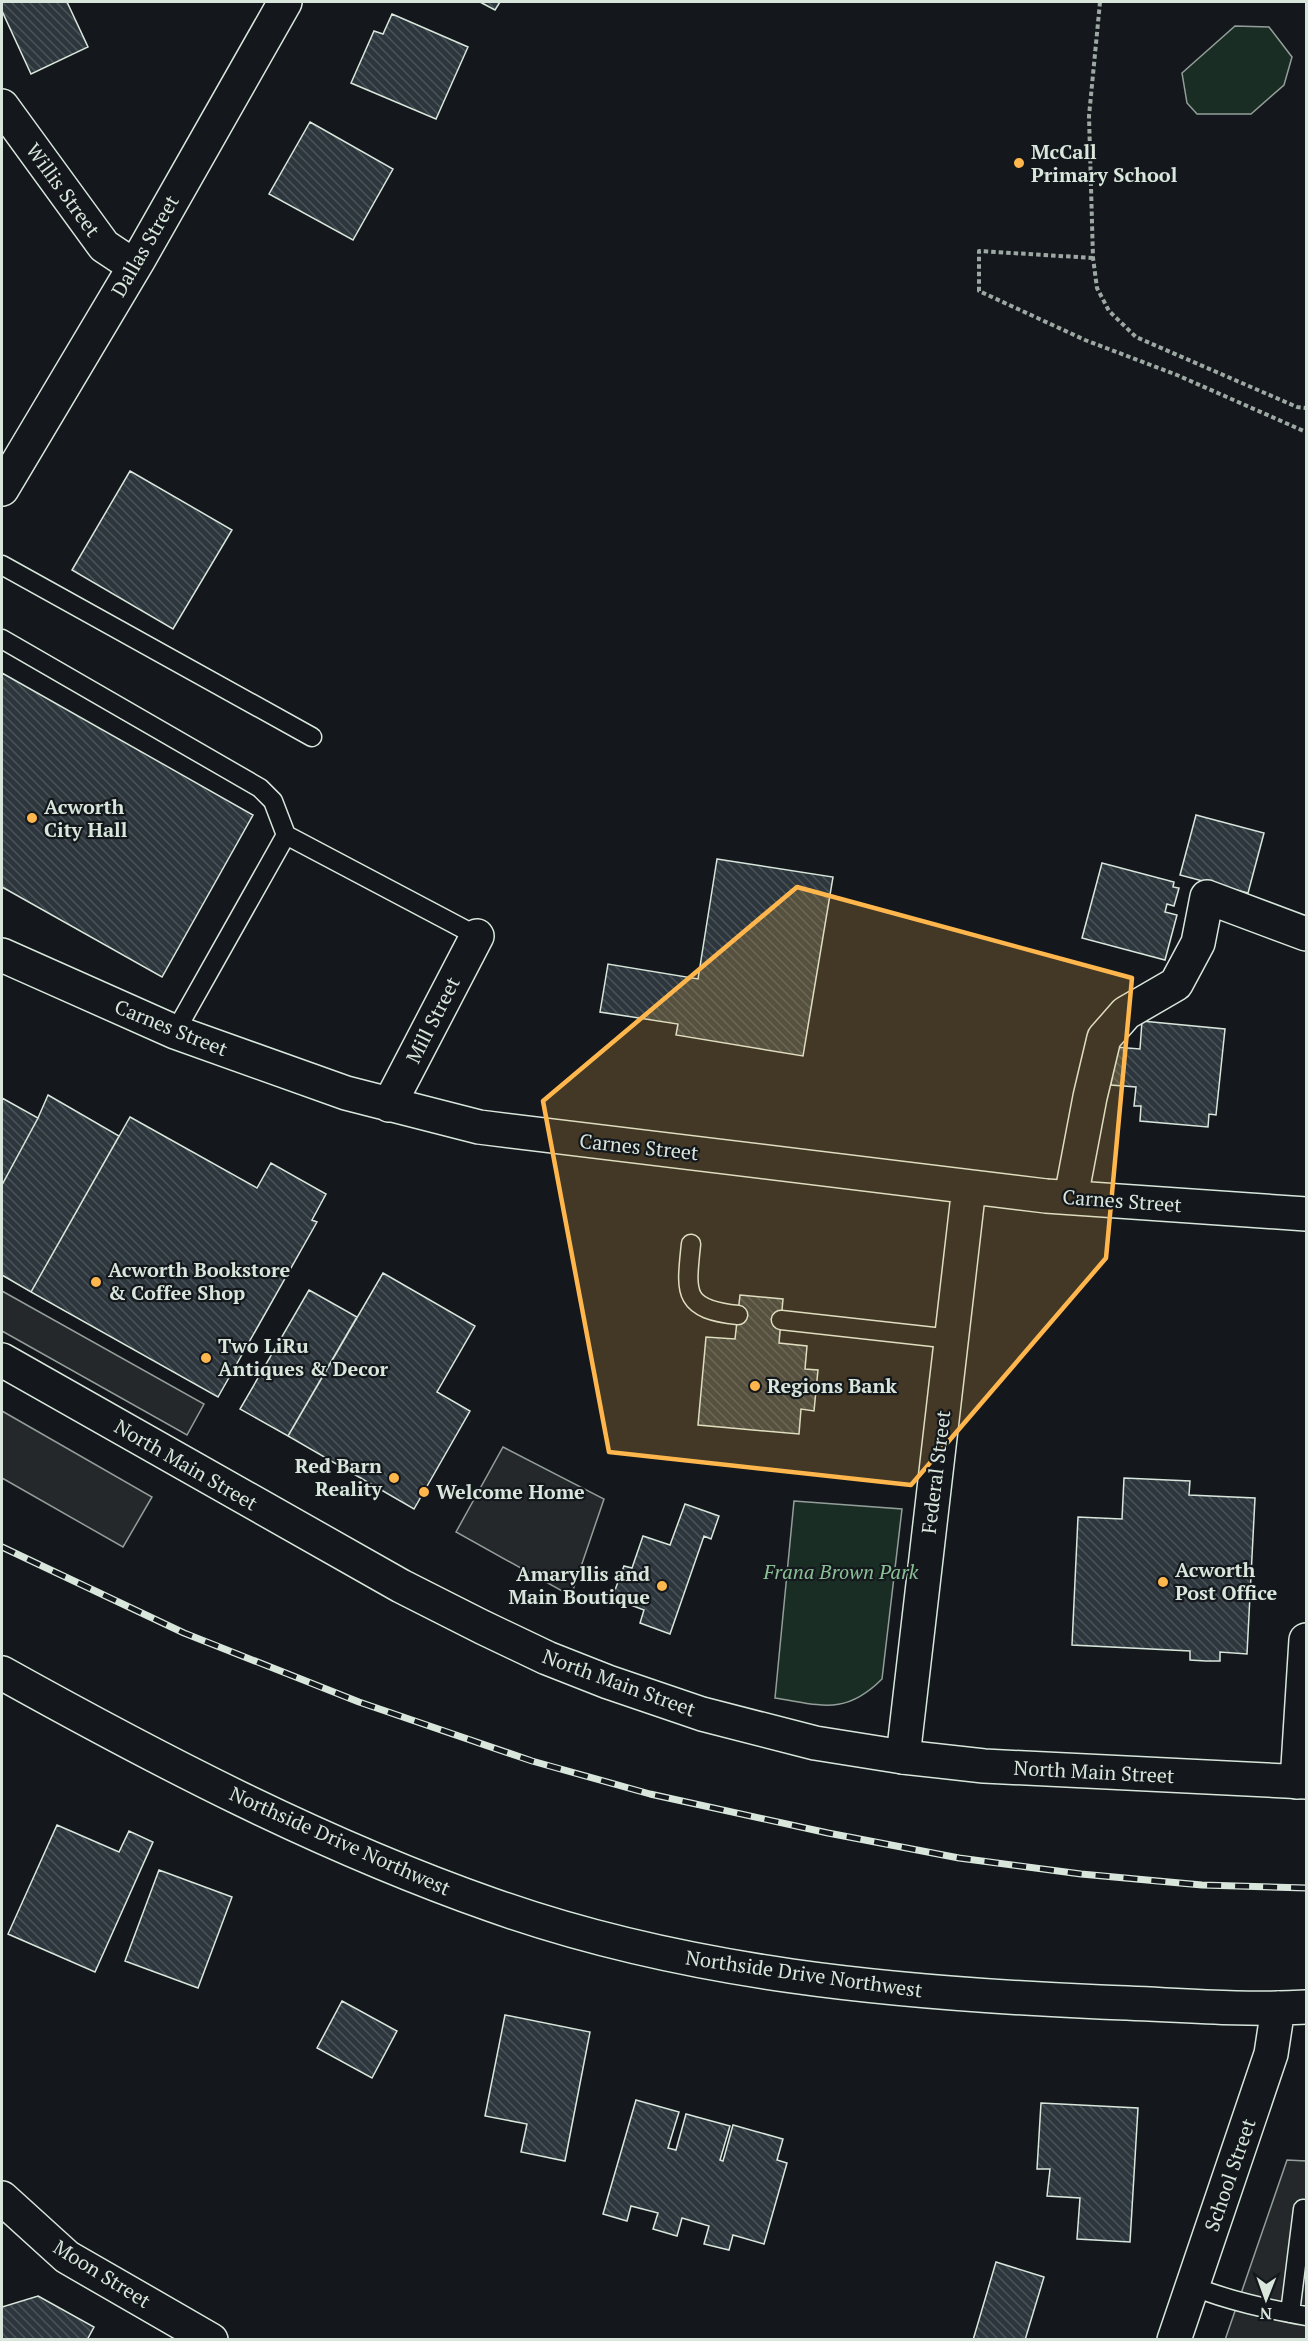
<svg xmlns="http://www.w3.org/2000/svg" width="1308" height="2341" font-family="'PT Serif',serif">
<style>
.green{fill:#1a2d24;stroke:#939e99;stroke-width:1.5}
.parking{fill:#24282b;stroke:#939e99;stroke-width:1.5}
.building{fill:url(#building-back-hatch);stroke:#d8e6dc;stroke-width:1.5}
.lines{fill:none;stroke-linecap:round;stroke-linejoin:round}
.service-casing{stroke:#d8e6dc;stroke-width:21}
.minor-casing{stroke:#d8e6dc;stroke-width:36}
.secondary-casing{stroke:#d8e6dc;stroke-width:36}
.path{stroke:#9da8a2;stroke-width:4;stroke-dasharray:4.5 3;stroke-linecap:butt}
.service{stroke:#14181c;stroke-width:18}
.minor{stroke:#14181c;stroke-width:33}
.secondary{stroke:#14181c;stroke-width:33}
.rail-casing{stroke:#d8e6dc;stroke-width:7}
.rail{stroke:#14181c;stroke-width:4.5;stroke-dasharray:14;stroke-linecap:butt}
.marked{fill:#ffb74d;fill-opacity:0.2;stroke:#ffb74d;stroke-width:4.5;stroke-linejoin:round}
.poi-dot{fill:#ffb74d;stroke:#14181c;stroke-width:2}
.labels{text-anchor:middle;stroke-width:4.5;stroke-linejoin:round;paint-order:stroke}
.poi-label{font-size:20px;font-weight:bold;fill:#d8e6dc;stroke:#14181c;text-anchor:start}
.street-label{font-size:20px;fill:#d8e6dc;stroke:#14181c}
.park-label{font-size:20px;font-style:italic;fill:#8ac095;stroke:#14181c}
</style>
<defs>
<pattern id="building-back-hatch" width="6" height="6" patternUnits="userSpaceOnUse" patternTransform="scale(1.5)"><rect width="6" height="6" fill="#2c363c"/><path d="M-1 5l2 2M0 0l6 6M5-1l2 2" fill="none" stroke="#4a5358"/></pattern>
</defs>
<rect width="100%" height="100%" fill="#14181c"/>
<path class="green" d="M1235,26l34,1 23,30 -8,28 -33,29h-54l-10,-11 -5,-30z
M794,1501l108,8 -20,170c-37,37 -61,26 -107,19z"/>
<path class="parking" d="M2,1291l202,113 -17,31 -185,-104z
M2,1411l150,86 -29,50 -121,-69z
M503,1447l101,52 -33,97 -115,-64z
M1287,2160l19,1v178l-81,1z"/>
<path class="building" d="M2,2h65l21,45 -57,27 -29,-63z
M480,2h20l-5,8z
M392,14l76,33 -32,72 -85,-36 23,-52 9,3z
M310,122l83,47 -40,71 -84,-46z
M130,471l102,59 -59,99 -101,-59z
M2,673l251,142 -91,162 -160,-90z
M1196,815l68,18 -16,60 -68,-18z
M717,859l116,18 -30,179 -127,-21 2,-11 -78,-12 8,-48 90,15z
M1102,863l72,19 -1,5 6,1 -5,18 -7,-2 -2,8 12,3 -12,45 -83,-22z
M1142,1021l83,8 -9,86 -7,-1 -1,13 -68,-6 1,-15h-7l2,-19 -25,-2 4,-38 25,2z
M48,1095l71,41 -88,156 -29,-17v-90l36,-67z
M2,1098l36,20 -36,67z
M130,1117l127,71 14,-25 55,31 -14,26 5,2 -99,175 -187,-105z
M383,1273l92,53 -38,66 33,19 -56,98 -126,-73z
M309,1290l48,27 -69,119 -48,-27z
M740,1295l43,4 -4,44 28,3 -2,23 13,1 -4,41 -13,-2 -2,25 -101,-9 8,-88 29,2z
M1124,1478l66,3 -1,14 66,3 -8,156 -27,-2v9h-14l-16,-1v-9l-118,-6 6,-128 44,2z
M685,1504l34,12 -8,23 -7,-3 -34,98 -30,-11 4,-13 -32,-12 12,-32 8,2 11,-32 27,9z
M57,1825l62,27 10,-21 24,11 -58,130 -87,-38z
M159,1870l73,27 -34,91 -73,-27z
M342,2001l55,30 -25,47 -55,-30z
M505,2015l85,17 -25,129 -44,-9 6,-28 -42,-8z
M636,2100l43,12 -11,36 8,2 10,-36 44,12 -10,34 3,1 10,-36 50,14 -6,21 10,3 -23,81 -31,-9 -4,15 -25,-6 5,-18 -27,-8 -5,18 -24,-7 5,-16 -27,-7 -4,15 -24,-7z
M1041,2103l97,5 -8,134 -53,-3 3,-41 -33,-2 3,-27h-13z
M996,2262l48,15 -19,63h-52z
M38,2296l56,31 -7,13h-85v-33z"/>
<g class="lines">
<g class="service-casing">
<path id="service" d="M2,565l310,172
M2,639l258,149 13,13 13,34
M175,1032l111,-197 191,101
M691,1244c-5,49 -9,65 47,71
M781,1320l171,19
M1192,2286c37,15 76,23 114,30
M1290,2313l13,-104"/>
</g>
<g class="minor-casing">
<path id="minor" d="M2,106l102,140 30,20
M2,489l137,-230 146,-257
M2,955l173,77 171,61 133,34 567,69 260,18
M389,1105l88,-169
M1071,1197l19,-100 14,-59 22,-25 50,-29 22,-41 9,-46 99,37
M2,1673c158,88 319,172 490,232 194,69 403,88 608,97 69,2 138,9 206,5
M903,1757l66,-570
M1297,1782l9,-142
M2,2198l65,59 144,83
M1174,2340l97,-286 7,-46"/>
</g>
<g class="secondary-casing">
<path id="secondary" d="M2,1360l399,226 81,41 65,31 61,24 94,32 113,29 88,14 81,9 322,16"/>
</g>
<path class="path" d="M1100,2l-11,114 4,142 4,30 12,23 27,26 161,70 9,1
M1093,258l-114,-7v40l106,49 92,35 129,57"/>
<use href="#service" class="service"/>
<use href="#minor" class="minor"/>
<use href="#secondary" class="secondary"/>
<g class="rail-casing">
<path id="rail" d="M2,1547l182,86 175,69 173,59 118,33 178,39 131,25 122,16 121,11 104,3"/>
</g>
<use href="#rail" class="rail"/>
</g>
<path class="marked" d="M797,887l335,91 -26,280 -195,227 -302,-33 -66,-351z"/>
<g class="poi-dot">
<circle cx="1019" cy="163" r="6"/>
<circle cx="32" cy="818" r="6"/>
<circle cx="96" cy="1282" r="6"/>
<circle cx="206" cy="1358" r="6"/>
<circle cx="755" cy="1386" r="6"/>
<circle cx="394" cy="1478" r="6"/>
<circle cx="424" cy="1492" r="6"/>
<circle cx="1163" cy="1582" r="6"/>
<circle cx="662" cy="1586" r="6"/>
</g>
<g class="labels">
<g class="poi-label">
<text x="1031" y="159">McCall<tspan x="1031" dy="23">Primary School</tspan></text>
<text x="44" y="814">Acworth<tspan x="44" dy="23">City Hall</tspan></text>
<text x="108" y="1277">Acworth Bookstore<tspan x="108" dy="23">&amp; Coffee Shop</tspan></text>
<text x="218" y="1353">Two LiRu<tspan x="218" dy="23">Antiques &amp; Decor</tspan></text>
<text x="767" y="1393">Regions Bank</text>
<text x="382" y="1473" text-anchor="end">Red Barn<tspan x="382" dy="23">Reality</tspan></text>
<text x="436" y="1499">Welcome Home</text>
<text x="1175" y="1577">Acworth<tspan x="1175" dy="23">Post Office</tspan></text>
<text x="650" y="1581" text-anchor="end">Amaryllis and<tspan x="650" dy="23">Main Boutique</tspan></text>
</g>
<g class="street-label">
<text transform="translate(63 190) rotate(54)" y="7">Willis Street</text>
<text transform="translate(145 246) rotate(-60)" y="7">Dallas Street</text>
<text transform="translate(433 1020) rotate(-63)" y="7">Mill Street</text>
<text transform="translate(171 1028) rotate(22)" y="7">Carnes Street</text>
<text transform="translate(639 1147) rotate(6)" y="7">Carnes Street</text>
<text transform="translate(1122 1201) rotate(4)" y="7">Carnes Street</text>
<text transform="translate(186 1465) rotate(30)" y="7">North Main Street</text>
<text transform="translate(936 1472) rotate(-83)" y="7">Federal Street</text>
<text transform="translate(619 1683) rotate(20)" y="7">North Main Street</text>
<text transform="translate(1094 1772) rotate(3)" y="7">North Main Street</text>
<text transform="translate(340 1841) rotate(24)" y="7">Northside Drive Northwest</text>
<text transform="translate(804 1974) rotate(8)" y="7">Northside Drive Northwest</text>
<text transform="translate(1230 2175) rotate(-71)" y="7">School Street</text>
<text transform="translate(102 2274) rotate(32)" y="7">Moon Street</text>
</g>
<g class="park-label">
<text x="841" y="1579">Frana Brown Park</text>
</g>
</g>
<rect width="1308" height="2341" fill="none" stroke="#d8e6dc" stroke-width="6"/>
<g transform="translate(1266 2299) rotate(181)" stroke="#14181c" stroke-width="4.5" paint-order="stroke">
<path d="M0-4.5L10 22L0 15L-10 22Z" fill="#d8e6dc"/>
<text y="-9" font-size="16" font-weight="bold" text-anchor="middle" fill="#d8e6dc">N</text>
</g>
</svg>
